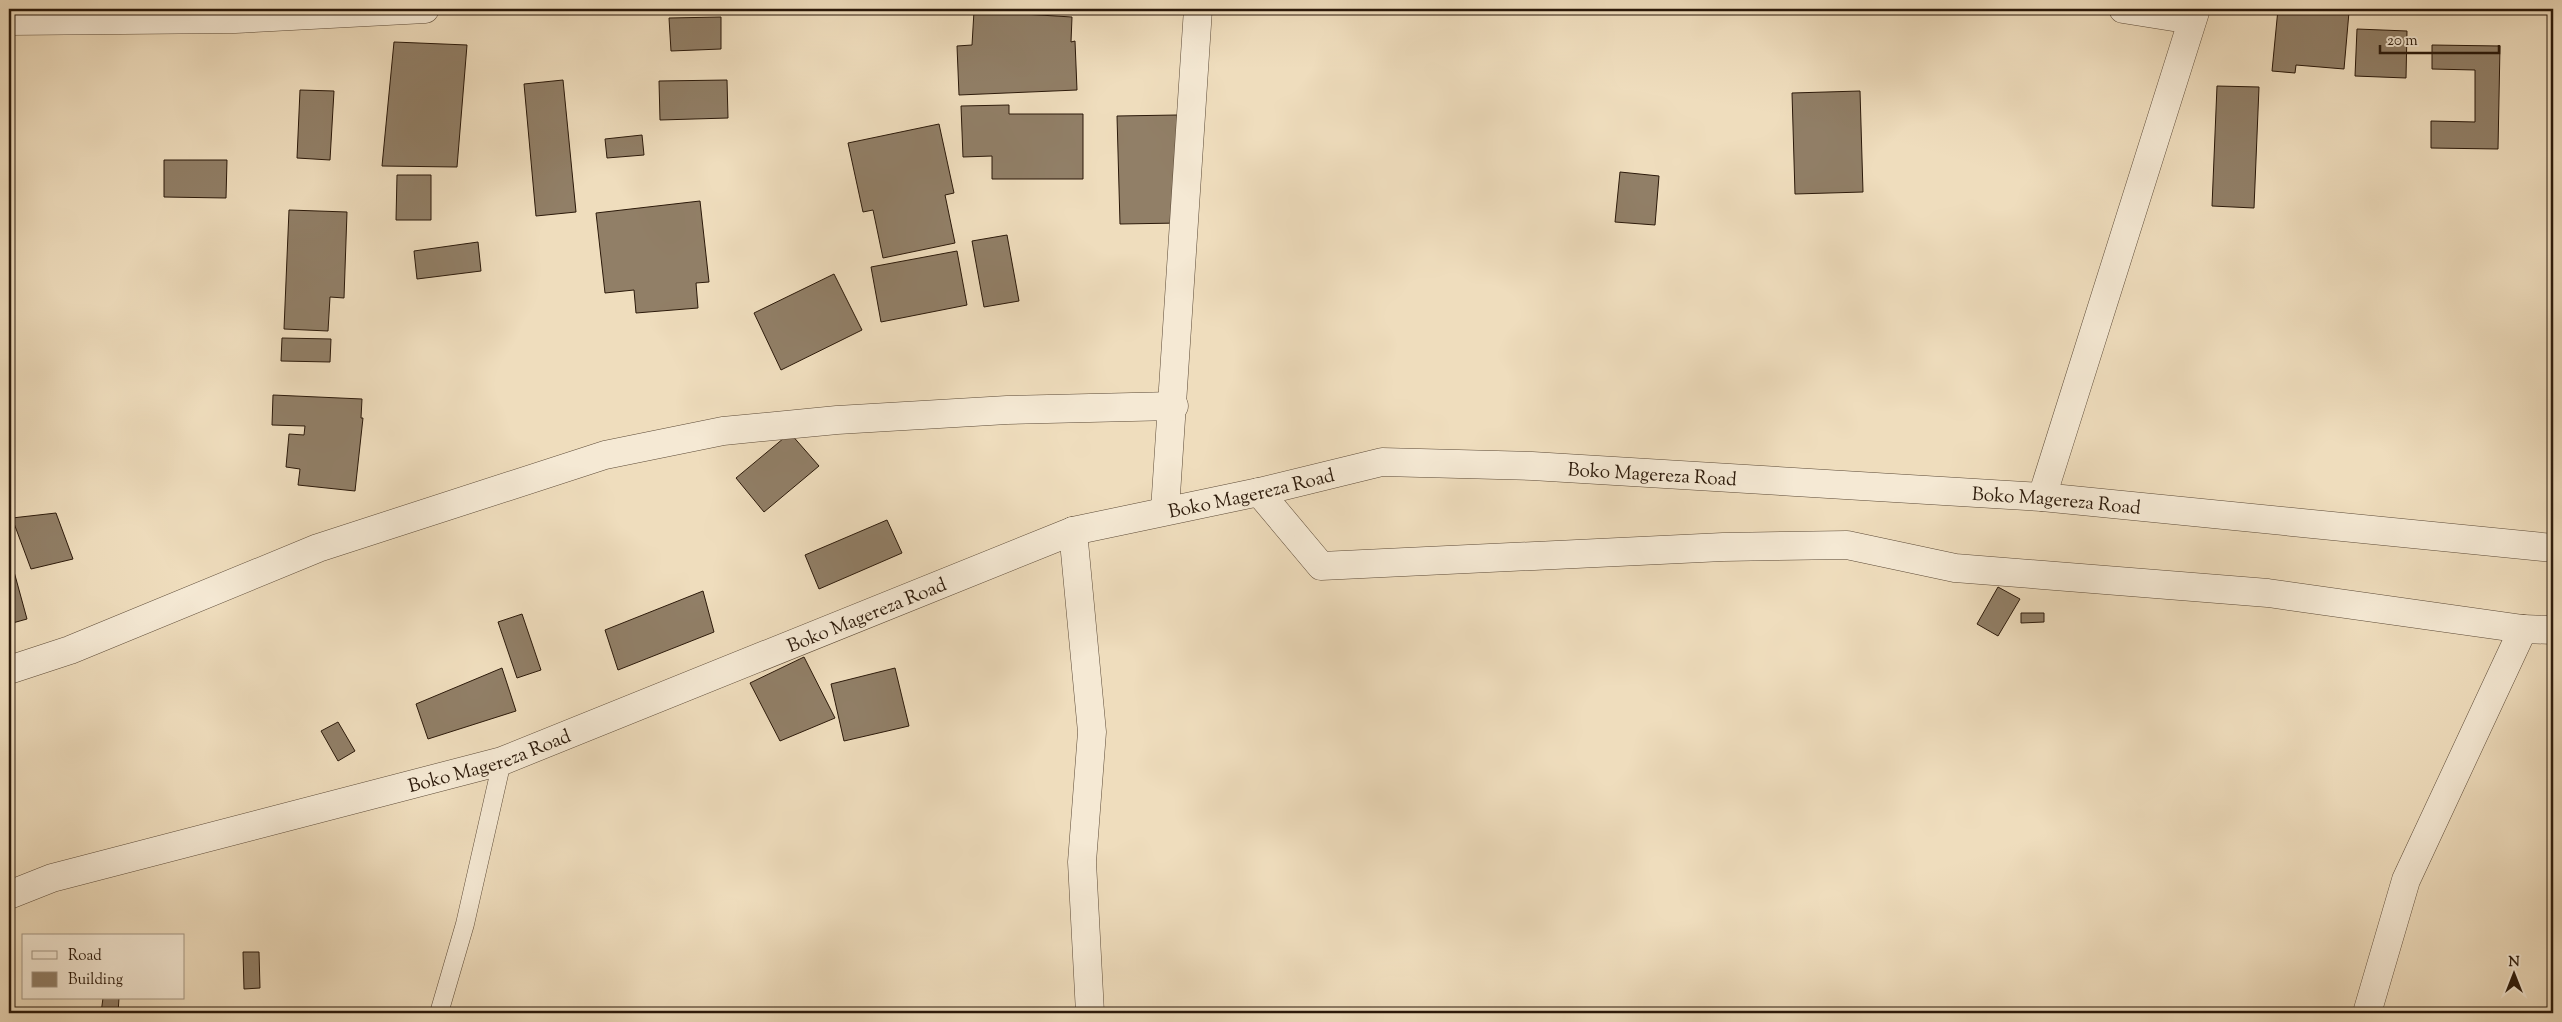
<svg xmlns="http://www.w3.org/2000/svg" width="2562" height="1022" font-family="'Sorts Mill Goudy',serif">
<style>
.building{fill:#917f67;stroke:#2b190a}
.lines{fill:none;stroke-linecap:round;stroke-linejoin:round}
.service-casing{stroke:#5c4a37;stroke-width:19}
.minor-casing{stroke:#5c4a37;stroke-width:29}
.service{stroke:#f5e9d4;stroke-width:18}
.minor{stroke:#f5e9d4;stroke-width:28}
.labels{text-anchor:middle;stroke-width:5;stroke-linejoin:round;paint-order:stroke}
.street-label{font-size:19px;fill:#2b190a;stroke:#f5e9d4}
</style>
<rect width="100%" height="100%" fill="#efddbd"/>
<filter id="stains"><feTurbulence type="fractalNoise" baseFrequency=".004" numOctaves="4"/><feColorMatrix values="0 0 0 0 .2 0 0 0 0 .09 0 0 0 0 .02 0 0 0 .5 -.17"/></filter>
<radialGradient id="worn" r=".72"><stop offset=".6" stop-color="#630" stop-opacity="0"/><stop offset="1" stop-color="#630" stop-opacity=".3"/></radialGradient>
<path class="building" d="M2278,9l71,3 -5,57 -48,-4 -1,8 -23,-2z
M974,11l98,6 -1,25 4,-1 2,49 -118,5 -2,-49 15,-1z
M721,17v32l-50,2 -2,-33z
M2357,29l50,2 -1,47 -51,-2z
M394,42l73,3 -10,122 -75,-1z
M2432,45l68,1 -2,103 -67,-1v-27l44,1v-52l-43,-1z
M563,80l13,132 -40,4 -12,-132z
M727,80l1,38 -68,2 -1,-39z
M2217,86l42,1 -5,121 -42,-2z
M300,90l34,1 -4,69 -33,-2z
M1860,91l3,101 -68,2 -3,-101z
M1009,105v9h74v65h-91v-23l-29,1 -2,-51z
M1177,115l3,108 -60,1 -3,-108z
M939,124l15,69 -9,2 10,48 -72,15 -10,-48 -10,2 -15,-69z
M642,135l2,20 -37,3 -2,-19z
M164,160h63l-1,38 -62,-1z
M1620,172l39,4 -4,49 -40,-3z
M397,175h34v45h-35z
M700,201l9,81 -13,1 2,25 -62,5 -2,-23 -29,3 -9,-80z
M289,210l58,2 -3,86 -14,-1 -2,34 -44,-2z
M1007,235l12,66 -35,6 -12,-66z
M478,242l3,29 -64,8 -3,-28z
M957,251l10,54 -86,17 -10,-55z
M834,274l28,56 -81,40 -27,-57z
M282,338l49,1 -1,23 -49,-1z
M273,395l89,4 -1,19h2l-8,73 -57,-6 2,-16 -14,-2 3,-33 15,1 1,-9 -33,-1z
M790,433l29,33 -55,46 -28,-34z
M56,513l17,46 -42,10 -19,-51z
M887,520l15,33 -83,36 -14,-34z
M10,557l17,62 -18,5v-66z
M1998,587l22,12 -22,37 -21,-12z
M703,591l11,41 -96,38 -13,-40z
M2021,613h23v9l-23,1z
M522,614l19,56 -24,8 -19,-56z
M804,657l31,61 -55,23 -30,-58z
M502,668l14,43 -88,28 -12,-35z
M895,668l14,58 -65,15 -13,-57z
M338,722l17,29 -17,10 -17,-30z
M243,952h16l1,36 -16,1z
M103,998h16l-1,15h-17z"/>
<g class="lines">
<g class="service-casing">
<path id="service" d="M439,1013l26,-89 37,-163"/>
</g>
<g class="minor-casing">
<g id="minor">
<path d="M2123,9l69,11"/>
<path d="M9,21l226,-2 190,-10"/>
<path d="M1259,492l62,74 402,-19 124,-2 108,23 313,25 255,36 30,1"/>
<path d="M2042,497l154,-488"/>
<path d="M1165,510l33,-501"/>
<path d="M1073,531l19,201 -10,130 8,151"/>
<path d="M9,670l61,-20 248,-102 287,-93 118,-24 114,-11 170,-10 167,-4"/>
<path id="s1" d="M9,895l43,-17 450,-117 571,-230 186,-39 123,-30 150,4 510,31 511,51"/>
<path d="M2367,1013l39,-133 117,-251"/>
</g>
</g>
<use href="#service" class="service"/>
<use href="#minor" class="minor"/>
</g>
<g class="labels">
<g class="street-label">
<text dy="7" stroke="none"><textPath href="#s1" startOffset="1714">Boko Magereza Road</textPath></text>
<text dy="7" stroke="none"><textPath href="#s1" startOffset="1309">Boko Magereza Road</textPath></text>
<text dy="7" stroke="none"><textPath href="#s1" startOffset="2119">Boko Magereza Road</textPath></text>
<text dy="7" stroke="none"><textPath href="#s1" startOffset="904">Boko Magereza Road</textPath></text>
<text dy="7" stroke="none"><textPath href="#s1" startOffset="499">Boko Magereza Road</textPath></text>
</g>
</g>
<rect width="2562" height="1022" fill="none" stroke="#efddbd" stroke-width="30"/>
<rect x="10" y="10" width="2542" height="1002" fill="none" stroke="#2b190a" stroke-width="2.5"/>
<rect x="15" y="15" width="2532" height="992" fill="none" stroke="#2b190a"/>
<rect x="22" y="934" width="162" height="65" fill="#f5e9d4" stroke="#a49683"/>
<rect x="32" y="951" width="25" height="8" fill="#f5e9d4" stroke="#a49683"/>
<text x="68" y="960" font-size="15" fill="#2b190a">Road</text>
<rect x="32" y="972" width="25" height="15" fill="#917f67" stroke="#a49683"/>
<text x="68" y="984" font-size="15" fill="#2b190a">Building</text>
<g transform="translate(2514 974)" stroke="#f5e9d4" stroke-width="4" paint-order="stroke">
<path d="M0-4L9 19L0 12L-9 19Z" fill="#2b190a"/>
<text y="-8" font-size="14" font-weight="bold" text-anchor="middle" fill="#2b190a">N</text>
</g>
<path d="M2380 45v8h119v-8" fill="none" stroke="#2b190a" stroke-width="2.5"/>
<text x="2387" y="45" font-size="15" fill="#2b190a" stroke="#f5e9d4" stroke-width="4" paint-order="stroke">20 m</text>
<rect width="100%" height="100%" filter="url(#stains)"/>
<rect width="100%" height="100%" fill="url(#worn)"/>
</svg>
